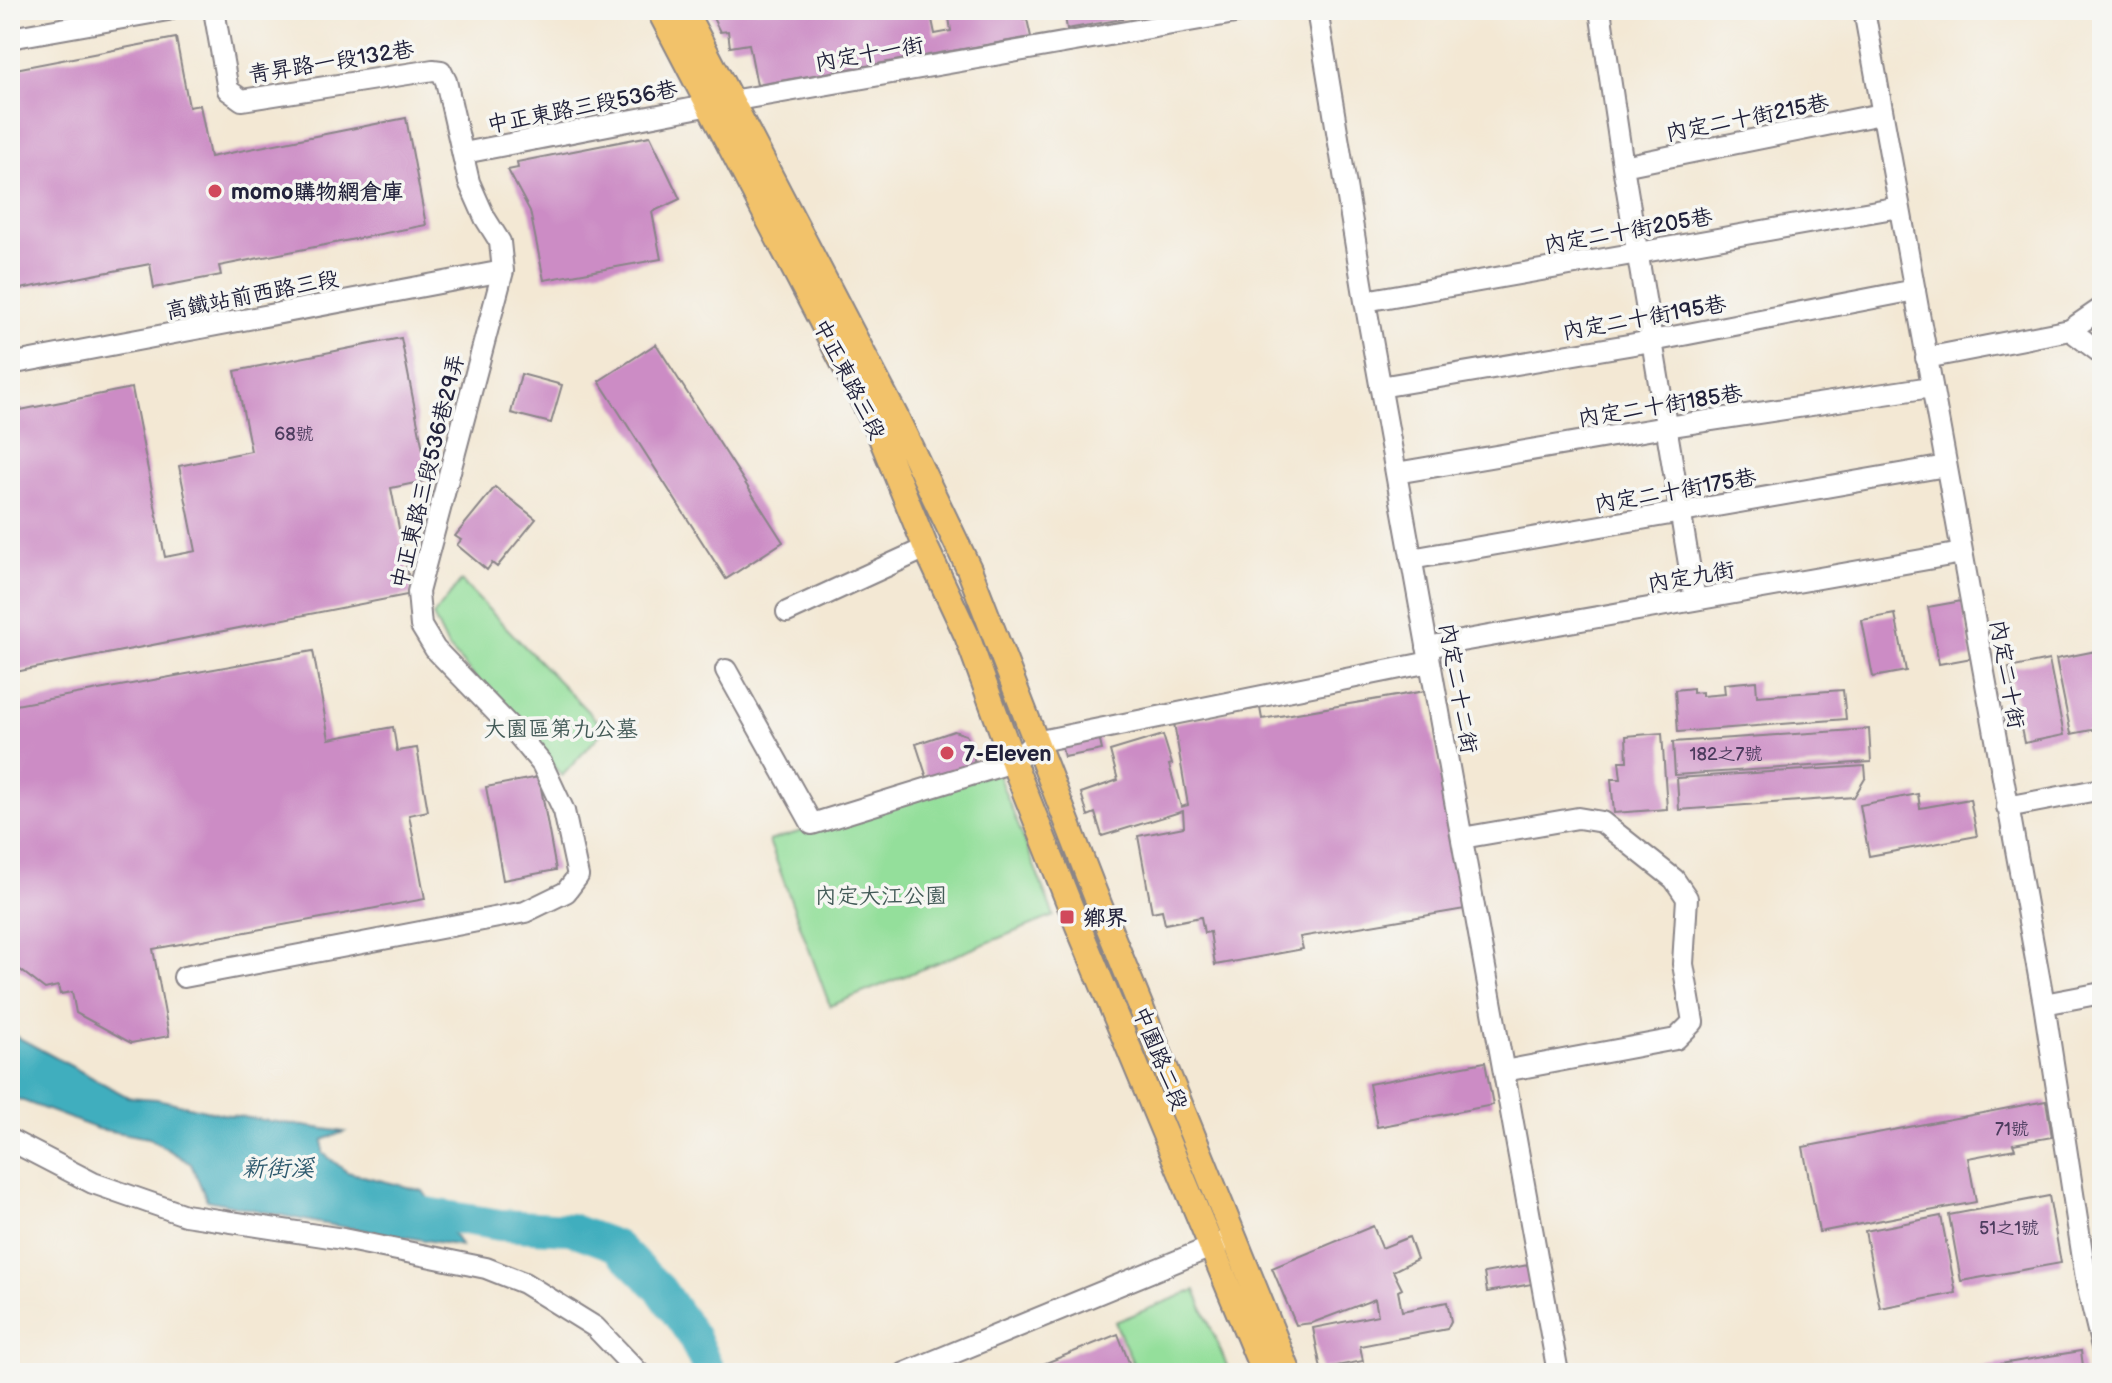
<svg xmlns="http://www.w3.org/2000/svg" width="2112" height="1383" font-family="'Balsamiq Sans','LXGW WenKai TC',sans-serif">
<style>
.green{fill:#94df9b;stroke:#5b806b;stroke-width:2}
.water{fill:#41aebe;stroke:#32687c;stroke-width:2}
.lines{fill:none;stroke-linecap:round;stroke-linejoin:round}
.river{stroke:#41aebe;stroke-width:32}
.building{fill:#cc8cc5}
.minor-casing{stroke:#8a8588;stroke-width:24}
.major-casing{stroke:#8a8588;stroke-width:28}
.minor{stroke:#fff;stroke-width:20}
.major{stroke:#f2c26a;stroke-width:24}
.poi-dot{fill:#d1495b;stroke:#f6f6f2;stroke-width:3}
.labels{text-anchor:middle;stroke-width:7;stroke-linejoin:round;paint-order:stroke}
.number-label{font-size:18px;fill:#4c3c5e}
.street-label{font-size:22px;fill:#22223b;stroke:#f6f6f2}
.poi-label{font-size:22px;font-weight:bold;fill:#22223b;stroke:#f6f6f2;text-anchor:start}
.park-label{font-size:22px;fill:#445b58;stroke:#f6f6f2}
.water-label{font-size:24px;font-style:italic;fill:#2e5a6f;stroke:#f6f6f2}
</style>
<rect width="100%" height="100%" fill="#f6f6f2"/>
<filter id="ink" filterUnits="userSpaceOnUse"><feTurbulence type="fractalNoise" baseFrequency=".0125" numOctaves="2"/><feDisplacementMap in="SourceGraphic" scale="16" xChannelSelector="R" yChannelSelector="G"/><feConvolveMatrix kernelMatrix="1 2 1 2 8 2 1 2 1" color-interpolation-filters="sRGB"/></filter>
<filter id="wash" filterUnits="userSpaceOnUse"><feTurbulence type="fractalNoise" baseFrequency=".006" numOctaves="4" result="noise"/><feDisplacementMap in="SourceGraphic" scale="32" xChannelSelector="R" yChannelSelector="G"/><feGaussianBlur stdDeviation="1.8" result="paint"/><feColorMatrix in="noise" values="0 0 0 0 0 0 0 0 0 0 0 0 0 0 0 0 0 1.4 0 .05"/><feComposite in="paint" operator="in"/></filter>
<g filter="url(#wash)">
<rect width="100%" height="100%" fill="#f3e8d4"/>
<path class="green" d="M461,581l144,148 -43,47 -114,-129 -15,-31z
M997,772l57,144 -224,90 -61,-165z
M1195,1290l35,83h-93l-22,-51z"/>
<path class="water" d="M10,1033l118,64 29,2 66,15 121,18 -21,8v13l24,19 76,19 38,55 -142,-23 -112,-23 -16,-36 -42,-26 -51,-9 -88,-33z"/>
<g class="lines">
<path class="river" d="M396,1208l104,17 70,4 46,17 44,43 33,47 17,37"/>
</g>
<g id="blocks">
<path class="building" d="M709,10h239l-17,5 4,19 16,-3 -3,-21h73l2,9h4l4,18 -274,48 -8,-41 -19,3 -2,-16 -8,1z
M1064,10h57l2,9 -56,10z
M176,38l13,69 11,-2 10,52 196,-39 20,107 -207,41 2,9 -67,13 -4,-24 -140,27v-221z
M650,136l30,63 -28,13 9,47 -117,21 -14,-69 -22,-41 10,-2 -1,-6z
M401,338l28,142 -38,8 21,106 -402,79v-261l122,-24 33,169 31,-6 -17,-85 72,-15 -16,-80z
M656,344l127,198 -57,37 -127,-198z
M521,374l41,11 -11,38 -40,-10z
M495,487l41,32 -39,48 -5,-4 -5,7 -30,-25 4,-5 -6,-4z
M1962,601l10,57 -33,6 -11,-57z
M1895,614l11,57 -33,6 -11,-57z
M313,651l16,88 64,-12 4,24 20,-3 11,63 -19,4 16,84 -272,50 16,87 -38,7 -55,-30 -4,-21 -12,2 -2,-8 -13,3 -35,-27v-256z
M2096,651l6,30v47l-31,6 -15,-75z
M2049,660l15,75 -40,8 -15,-75z
M1756,681l1,15 86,-6 3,29 -168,13 -3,-42 18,-2v5l9,-1v4l23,-2 -1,-10z
M1425,691l40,218 -165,28 3,12 -88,16 -5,-33 -6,1 -3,-16 -36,7 -3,-14 -10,2 -14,-76 46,-9 -1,-16 -81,25 -7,-23 -7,3 -7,-23 37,-13 -8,-29 53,-16 9,29 -3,1 12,42 7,-2 -14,-82 86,-15 2,11z
M1869,729l2,33 -196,13 -2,-33z
M954,731l12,4 8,14v19l-45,16 -13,-40z
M1662,733l5,76 -53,4 -3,-34h10l-2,-18h8l-1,-25z
M1099,737l3,13 -38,7 -3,-13z
M1865,766l1,11 -12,20 -175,13 -2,-32z
M539,777l17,93 -53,10 -17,-93z
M1918,794l2,14 50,-9 7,37 -108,20 -9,-51z
M1485,1062l8,43 -116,22 -8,-43z
M2046,1101l6,36 -39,7 2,5 -47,9 8,44 -157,30 -16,-85z
M2049,1196l12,67 -100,18 -12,-66z
M1941,1216l15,77 -76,15 -15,-77z
M1373,1226l9,22 27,-11 8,22 -24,12 9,18 -4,2 4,20 45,-9 4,19 -4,8 -87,17 3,15 -42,8 -8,-41 65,-13 -3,-16 -63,24 -16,2 -24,-57z
M1534,1264l3,19 -50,9 -3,-19z
M1118,1334l15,39h-112z
M2081,1351l3,22h-127v-2z"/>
</g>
</g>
<g filter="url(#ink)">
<use href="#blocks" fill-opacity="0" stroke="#8a8588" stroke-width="2"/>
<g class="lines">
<g class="minor-casing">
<path id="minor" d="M1317,10l48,291 193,1072
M1600,10l23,156 72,434
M1864,10l180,994 43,281 15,62
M10,38l158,-28
M464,153l267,-52 521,-91
M1623,166l258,-52
M1365,301l534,-94
M2070,330l32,24
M1926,358l144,-28 32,-22
M10,364l493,-93
M1380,387l272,-46 263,-51
M1396,473l270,-46 265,-40
M1411,559l535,-93
M787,612l139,-64
M1427,647l535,-94
M726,670l86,154 201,-62 22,-20 395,-80
M2007,807l95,-18
M1462,838l116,-20 24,4 72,57 13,19 -4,66 10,58 -17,17 -172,32
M184,977l341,-65 41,-20 12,-16 -14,-65 -22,-47 -24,-29 -83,-86 -14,-23 -3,-34 85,-321 -3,-29 -15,-24 -16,-36 -23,-101 -5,-10 -8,-1 -191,30 -14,-10 -14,-80
M2044,1004l58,-11
M10,1140l83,43 92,32 158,24 143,29 38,15 71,44 44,46
M905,1373l328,-135"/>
</g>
<g class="major-casing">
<path id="major" d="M659,10l218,418 49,120 41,88 46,126 65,164 186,447
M684,10l212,407 73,152 130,335 190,469"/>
</g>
<use href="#minor" class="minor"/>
<use href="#major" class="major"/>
</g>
</g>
<g class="poi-dot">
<circle cx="215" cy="191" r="8"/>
<circle cx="947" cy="753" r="8"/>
<rect x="1059" y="909" width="16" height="16" rx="4"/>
</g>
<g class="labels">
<g class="number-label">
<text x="294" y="440">68號</text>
<text x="1726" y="760">182之7號</text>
<text x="2012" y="1135">71號</text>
<text x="2009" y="1234">51之1號</text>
</g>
<g class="street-label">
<text transform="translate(869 53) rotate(-10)" y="8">內定十一街</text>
<text transform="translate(331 61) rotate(-9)" y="8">青昇路一段132巷</text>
<text transform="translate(582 106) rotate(-11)" y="8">中正東路三段536巷</text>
<text transform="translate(1747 117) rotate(-11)" y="8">內定二十街215巷</text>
<text transform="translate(1628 230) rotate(-10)" y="8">內定二十街205巷</text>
<text transform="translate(252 294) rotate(-11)" y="8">高鐵站前西路三段</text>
<text transform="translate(1644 317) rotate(-10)" y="8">內定二十街195巷</text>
<text transform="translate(850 379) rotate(63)" y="8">中正東路三段</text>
<text transform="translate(1660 405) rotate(-9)" y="8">內定二十街185巷</text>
<text transform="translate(427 471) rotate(-76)" y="8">中正東路三段536巷29弄</text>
<text transform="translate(1675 490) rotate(-10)" y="8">內定二十街175巷</text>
<text transform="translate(1691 576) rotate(-10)" y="8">內定九街</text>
<text transform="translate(2008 674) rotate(80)" y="8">內定二十街</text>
<text transform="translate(1459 688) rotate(80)" y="8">內定二十二街</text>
<text transform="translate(1161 1058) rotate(68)" y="8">中園路二段</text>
</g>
<g class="poi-label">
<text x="231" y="199">momo購物網倉庫</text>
<text x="963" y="761">7-Eleven</text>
<text x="1083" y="925">鄉界</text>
</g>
<g class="park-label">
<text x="561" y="736">大園區第九公墓</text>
<text x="881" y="903">內定大江公園</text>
</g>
<g class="water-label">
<text x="278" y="1176">新街溪</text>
</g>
</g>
<rect width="2112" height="1383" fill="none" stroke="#f6f6f2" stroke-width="40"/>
</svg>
